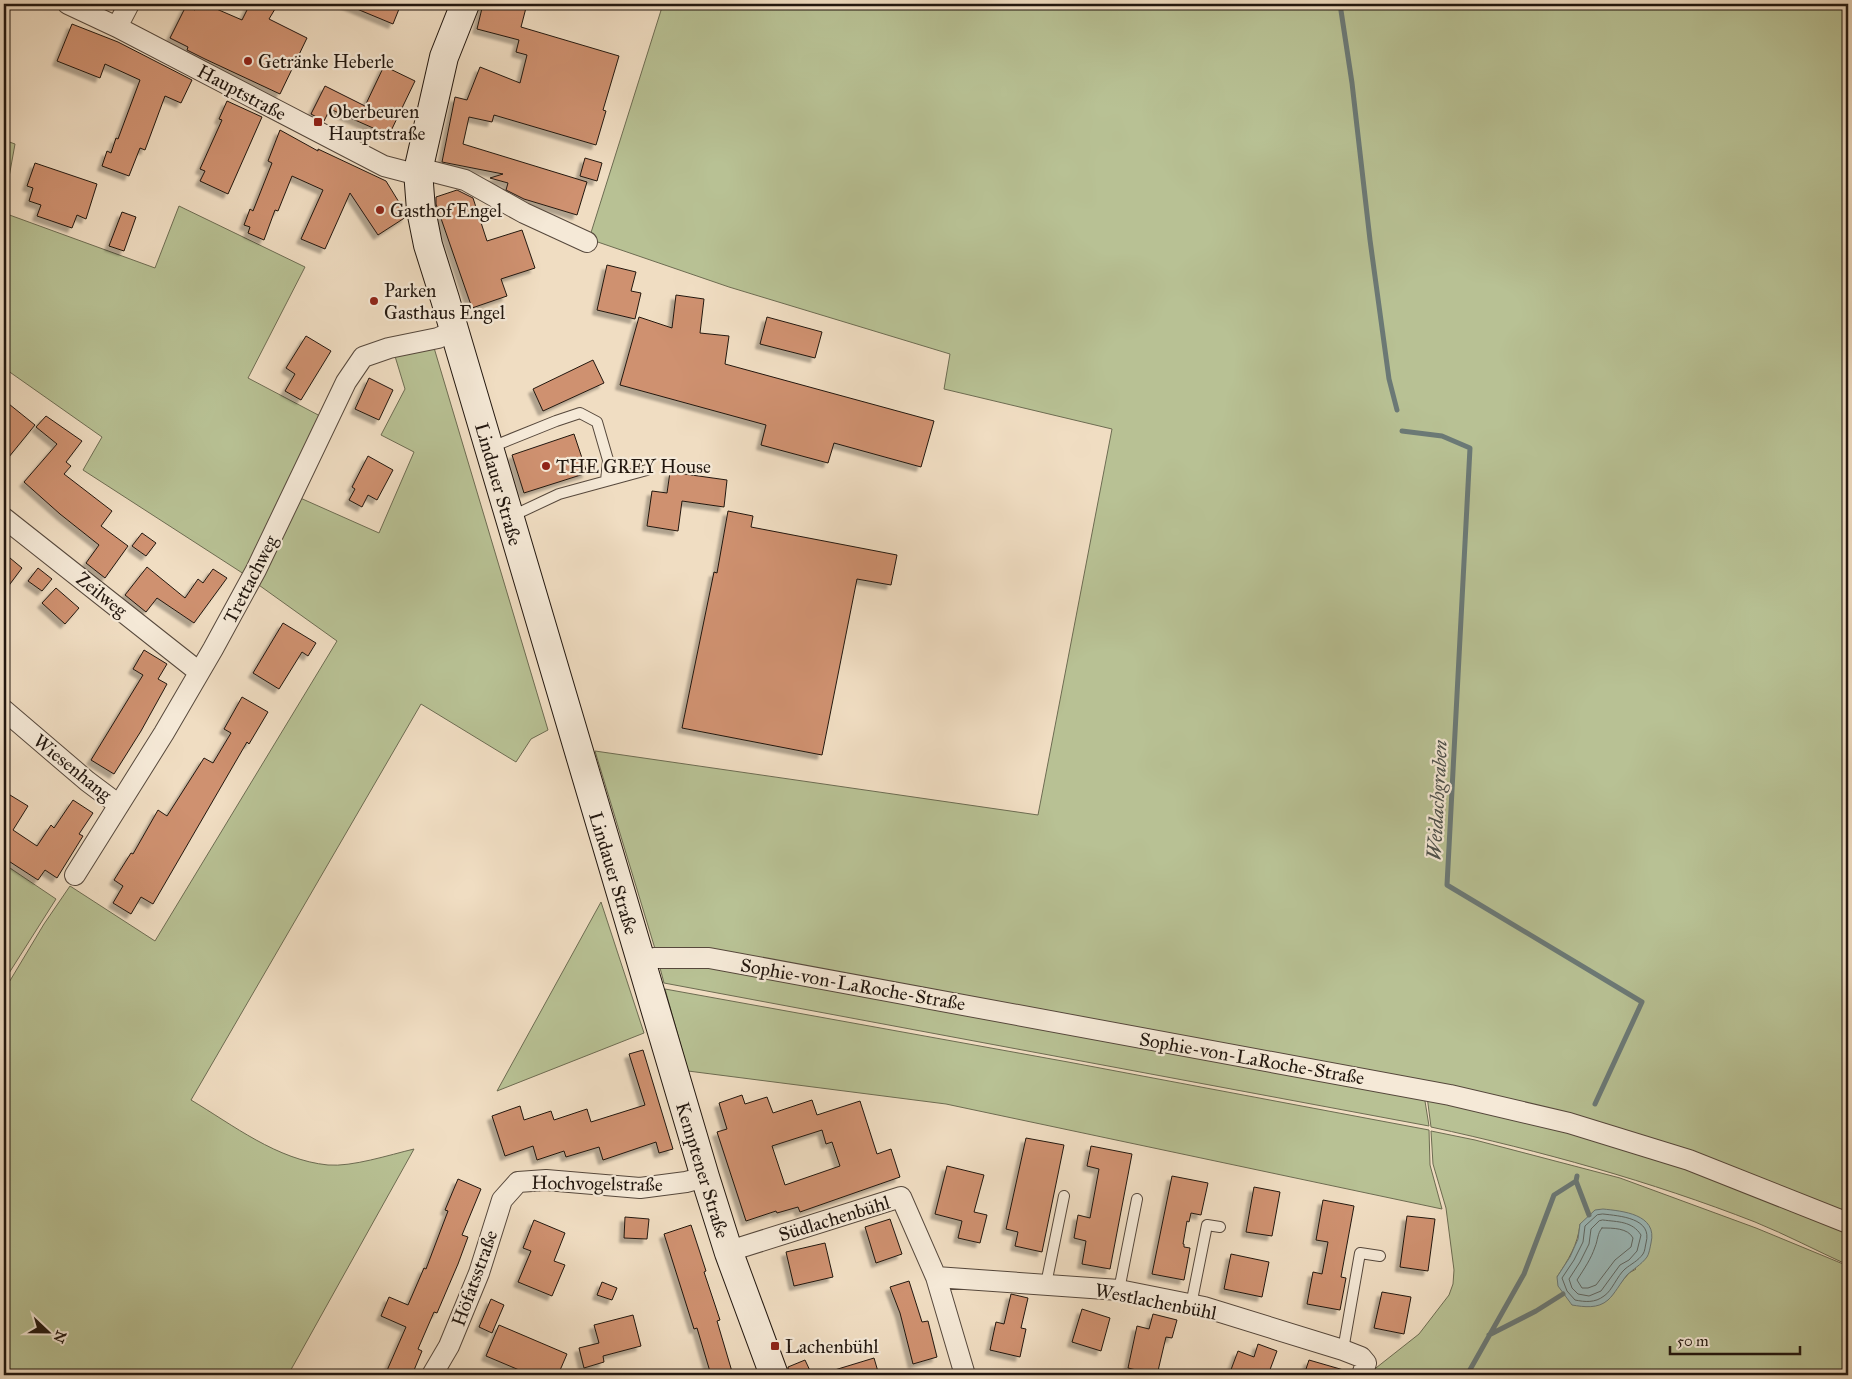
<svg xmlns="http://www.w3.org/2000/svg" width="1852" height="1379" font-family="'IM FELL Great Primer',serif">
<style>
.green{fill:#b8c194;stroke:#6d6c52;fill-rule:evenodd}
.water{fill:#9cbaba;stroke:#6b7976}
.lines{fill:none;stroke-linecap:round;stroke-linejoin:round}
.shore{stroke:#5f6864;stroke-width:1}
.stream{stroke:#6b7976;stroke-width:5}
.building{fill:#cf9170;stroke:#22170f;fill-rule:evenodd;filter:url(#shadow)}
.service-casing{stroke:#56483c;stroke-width:12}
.minor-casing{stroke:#56483c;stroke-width:22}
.secondary-casing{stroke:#22170f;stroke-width:30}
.service{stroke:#f5e9d7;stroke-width:10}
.minor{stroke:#f5e9d7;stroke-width:20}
.secondary{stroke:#f5e9d7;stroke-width:28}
.poi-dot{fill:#8f2418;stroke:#f5e9d7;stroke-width:2}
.labels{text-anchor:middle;stroke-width:4.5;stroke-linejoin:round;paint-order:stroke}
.poi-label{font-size:19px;fill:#22170f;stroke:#f5e9d7;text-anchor:start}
.street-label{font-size:19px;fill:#22170f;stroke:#f5e9d7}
.water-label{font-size:20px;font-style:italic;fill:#4d504b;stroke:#f5e9d7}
</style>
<defs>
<filter id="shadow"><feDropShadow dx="-4.5" dy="4.5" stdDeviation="1" flood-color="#0004"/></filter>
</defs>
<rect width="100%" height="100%" fill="#f0ddc2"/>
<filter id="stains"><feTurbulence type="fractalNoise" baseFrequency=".004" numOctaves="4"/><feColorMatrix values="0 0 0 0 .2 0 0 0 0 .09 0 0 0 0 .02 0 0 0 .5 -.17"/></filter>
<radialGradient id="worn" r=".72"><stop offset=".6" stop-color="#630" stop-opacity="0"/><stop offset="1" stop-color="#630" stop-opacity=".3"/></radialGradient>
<path class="green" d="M663,4h1185v1213l-276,-101 -916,-164 -61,-201 443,64 74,-386 -168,-40 6,-35 -221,-67 -140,-48z
M4,140l11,4 -11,61z
M179,206l126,61 -57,111 74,39 -75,159 -164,-106 19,-33 -98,-69v-155l151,55z
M432,341l116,389 -17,9 -15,23 -95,-58 -230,396c42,25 86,60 137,65 24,2 61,-10 86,-16l-126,226h-284v-371l3,-3 -3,-5 1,-7 39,-65 26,-38 85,55 182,-300 -81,-58 42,-86 81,36 35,-81 -33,-17 24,-46 -11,-36z
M4,864l52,35 -52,82z
M601,902l43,131 -147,58z
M708,963l716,132 5,31 -765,-143 -5,-19z
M665,989l403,73 361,68 1,35 12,44 -496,-105 -258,-33z
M1427,1096l140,35 122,34 159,63v37c-31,-14 -61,-30 -93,-43 -105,-41 -214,-71 -324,-95z
M1431,1131l44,9 145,38 136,50 92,38v109h-481l52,-41 30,-39 4,-11 1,-14 -8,-62 -13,-44zM1580,1224l56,45 -7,4 -11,13 -61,-9c11,-17 21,-32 23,-53z"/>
<path class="water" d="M1603,1209c19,2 55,5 48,34 -1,5 -2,11 -4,14 -6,8 -14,12 -20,18 -6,7 -13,20 -19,25 -10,9 -24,7 -36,5l-14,-19 -1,-9 13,-20 8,-18 2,-15 15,-14z"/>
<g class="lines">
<path class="shore" d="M1603,1214c17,2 50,4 43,29 -1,4 -1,8 -3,11 -5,7 -12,10 -18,15 -8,7 -13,22 -21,27 -9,7 -19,6 -29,4l-8,-9 -5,-13 12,-18 9,-18 2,-16 12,-11z
M1603,1220c15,2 29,1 38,15l-4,16 -8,9 -9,5 -19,26 -12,5 -11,-2 -6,-6 -3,-9 11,-17 9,-18 2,-15 8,-8z
M1602,1228c11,0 26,0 31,10l-2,9 -16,13 -19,25 -8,3h-6l-5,-8c7,-11 14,-21 18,-33 3,-7 2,-13 7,-19z"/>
<path class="stream" d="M1340,4l12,79 18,157 19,139 8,31
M1402,431l40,5 28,12 -23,437 195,117 -47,102
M1576,1181l13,34
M1489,1335l47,-24 27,-17
M1467,1375l57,-101 30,-79 22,-14 1,-5"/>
</g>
<path class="building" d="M198,4h7l37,16 8,-16h28l-9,15 38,19 -27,56 -75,-35 -18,-9 1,-3 -18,-9 16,-32 9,4z
M345,4h56l-8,20z
M483,4h44l-6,23 98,29 -16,54 3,1 -10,34 -102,-30 -2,7 -23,-5 -6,27 124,38 -10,33 -53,-16 -18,-9 2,-7 -18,-5 13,-4 -61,-12 13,-65 12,3 13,-33 40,16 7,-28 -11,-3 3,-12 -42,-11z
M72,24l46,18 74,38 -11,23 -16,-7 -20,54 -5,-2 -11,28 -27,-10 5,-15 4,2 5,-15 2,1 22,-59 -35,-16 -5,14 -43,-17z
M384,66l31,15 -26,54 -59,-26 -6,12 -13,-7 14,-28 40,20z
M227,101l35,16 -34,77 -28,-13 5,-10 -5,-2 22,-49 -3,-1z
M280,130l38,21v-2l68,32 19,31 1,5 -28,18 -28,-42 -25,56 -24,-10 22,-49 -31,-14 -14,35 -3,-1 -11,30 -16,-7 2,-6 -6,-2 6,-16 3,2 19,-48 -4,-2z
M585,158l17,5 -5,18 -17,-5z
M35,163l62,21 -11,35 -9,-4 -5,13 -35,-12 4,-11 -12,-4 4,-13 -6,-2z
M457,190l16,8 14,43 35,-11 13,38 -34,11 6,17 -35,12 -36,-104v-7z
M122,212l14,5 -12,34 -15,-5z
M607,265l29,7 -5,19 10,2 -6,26 -38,-9z
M676,295l28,4 -4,34 29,3 -4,28 209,57 -13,46 -87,-24 -6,20 -67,-18 5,-20 -146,-40 19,-68 33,11z
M767,317l55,15 -7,26 -55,-14z
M306,336l25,15 -30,49 -16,-9 10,-17 -9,-6z
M593,360l11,23 -61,28 -10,-22z
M369,378l24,12 -14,30 -24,-11z
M4,400l31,25 -31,38z
M46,416l36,25 -16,21 5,4 -7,8 48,37 -11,15 27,20 -23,32 -19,-15 13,-18 -39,-31 -36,-32 33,-38 -21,-17z
M574,434l13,39 -63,20 -12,-38z
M368,456l25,14 -16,30 -9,-5 -6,12 -13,-7 6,-11 -3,-2z
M670,472l57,8 -3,27 -42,-6 -4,30 -31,-5 5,-35 15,2z
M728,511l25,5 -2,11 146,28 -6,30 -34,-6 -35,176 -140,-27 32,-156 3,1z
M142,533l14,10 -10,13 -14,-10z
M4,553l18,15 -18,24z
M147,567l38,31 13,-19 5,4 10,-14 14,9 -33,45 -37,-25 -11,14 -21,-17z
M38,568l14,11 -10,12 -14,-10z
M56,588l23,20 -14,16 -23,-21z
M283,623l33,20 -8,13 -6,-4 -23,37 -26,-16z
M144,650l23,14 -9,15 9,5 -26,47 -27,43 -23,-14 52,-85 -10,-6z
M242,697l26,15 -19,32 -2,-2 -94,162 -12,-7 -10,17 -18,-11 10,-17 -9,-6 17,-27 2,1 25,-44 9,6 37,-58 9,5 18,-30 -7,-4z
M10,795l18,11 -15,24 24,16 14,-21 3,3 19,-28 20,13 -14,21 4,2 -26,42 -12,-8 -7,10 -34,-22v-53z
M643,1050l30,99 -14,4 -3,-11 -53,18 -4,-13 -33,10 -2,-6 -27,9 -4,-14 -28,10 -13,-40 28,-10 4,14 27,-9 3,9 33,-11 4,13 54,-17 -16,-51z
M742,1095l3,9 22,-7 6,16 39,-13 5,15 43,-14 17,53 14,-5 9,28 -100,35 -2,-5 -21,6 -1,-2 -30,10 -29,-89 10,-3 -8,-26zM822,1130l4,14 6,-2 8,24 -55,19 -13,-39z
M1026,1138l38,7 -22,107 -27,-6 3,-14 -12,-3z
M1091,1146l41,8 -22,115 -28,-5 4,-23 -12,-3 4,-23 12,3 9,-49 -12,-3z
M947,1166l37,9 -10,37 13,3 -7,28 -22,-5 4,-17 -27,-7z
M1172,1176l36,7 -7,32 -10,-2 -2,9 -2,-1 -4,23h1v3l6,1 -6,32 -32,-6z
M458,1179l23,10 -19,46 6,2 -10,27 -21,49 -3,-1 -16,37 4,2 -10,24h-27l21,-48 -25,-11 8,-19 19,8 16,-37 2,1 22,-58 -3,-1z
M1254,1187l26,5 -8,44 -26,-4z
M1323,1200l31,6 -13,71 5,1 -6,32 -33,-6 6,-32 9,2 6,-32 -12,-2z
M1407,1216l28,3 -7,52 -28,-4z
M625,1217l24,2 -2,20 -23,-1z
M890,1219l12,35 -26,9 -11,-36z
M534,1220l31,13 -11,28 11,4 -13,31 -34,-14 13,-31 -8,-3z
M691,1225l15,46 -2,1 16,48 -3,1 16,54h-22l-14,-47 -3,1 -30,-95z
M825,1243l8,34 -39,9 -8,-34z
M1231,1254l38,8 -7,35 -38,-8z
M909,1281l13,41 6,-1 9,36 -24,7 -13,-51 -10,-26z
M602,1282l15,6 -5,12 -15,-5z
M1382,1292l29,5 -7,37 -30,-6z
M1011,1294l17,4 -7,30 5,1 -6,28 -30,-7 6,-28 8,2z
M491,1299l13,6 -12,28 -13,-6z
M1082,1309l28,9 -9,33 -29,-9z
M1153,1314l24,6 -5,18 -6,-1 -9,38 -29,-7 9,-42 12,3z
M633,1315l8,31 -38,10 1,6 -20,6 -5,-20 20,-5 -5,-18z
M499,1325l68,29 -9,21h-27l-45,-19z
M1258,1344l19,7 -9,24h-39l9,-24 16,6z
M874,1358l5,17h-50l-1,-3z
M805,1360l7,15h-23l-1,-8z
M1309,1360l38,11v4h-43z"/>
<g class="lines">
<g class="service-casing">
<path id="service" d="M489,448l67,-27 24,-8 17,9 11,38 -2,21
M510,517l49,-23 88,-24
M1046,1284l18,-88
M1119,1290l18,-91
M1191,1305l16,-80 13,2
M1343,1350l17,-97 20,3"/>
</g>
<g class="minor-casing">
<path id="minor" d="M68,4l49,23 267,139 23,6 19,-2 39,10 59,33 63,29
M117,27l12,-23
M4,518l195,154
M4,710l83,71 32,24
M75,875l89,-142 49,-84 43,-79 90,-188 17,-25 26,-9 49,-10 16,-7
M641,962l13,-4h55l741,137 119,28 120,37 159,63
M729,1253l10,-5 162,-51 35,80 29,98
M936,1277l183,13 85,17 139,43 18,7 5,6 -4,12
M432,1375l17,-29 30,-73 23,-73 16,-18 28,-2 94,8 46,-6 19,-5"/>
</g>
<g class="secondary-casing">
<path id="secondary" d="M465,4l-21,53 -26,114 3,39 7,35 17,54 260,878 24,76 45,122"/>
</g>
<use href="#service" class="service"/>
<use href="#minor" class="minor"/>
<use href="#secondary" class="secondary"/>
</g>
<g class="poi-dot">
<circle cx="248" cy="61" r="5"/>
<rect x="313" y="117" width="10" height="10" rx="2.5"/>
<circle cx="380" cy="210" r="5"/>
<circle cx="374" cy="301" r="5"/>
<circle cx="546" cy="466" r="5"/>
<rect x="770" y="1341" width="10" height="10" rx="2.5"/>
</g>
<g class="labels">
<g class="poi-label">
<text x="258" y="68">Getränke Heberle</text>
<text x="328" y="118">Oberbeuren<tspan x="328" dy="22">Hauptstraße</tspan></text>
<text x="390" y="217">Gasthof Engel</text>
<text x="384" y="297">Parken<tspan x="384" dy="22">Gasthaus Engel</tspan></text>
<text x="556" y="473">THE GREY House</text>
<text x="785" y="1353">Lachenbühl</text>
</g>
<g class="street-label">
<text transform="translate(242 92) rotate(28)" y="7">Hauptstraße</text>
<text transform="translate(499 484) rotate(74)" y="7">Lindauer Straße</text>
<text transform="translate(250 579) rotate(-63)" y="7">Trettachweg</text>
<text transform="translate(102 594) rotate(39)" y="7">Zeilweg</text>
<text transform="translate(73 767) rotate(39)" y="7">Wiesenhang</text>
<text transform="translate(614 873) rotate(73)" y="7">Lindauer Straße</text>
<text transform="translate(853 984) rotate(10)" y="7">Sophie-von-LaRoche-Straße</text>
<text transform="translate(1252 1058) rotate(10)" y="7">Sophie-von-LaRoche-Straße</text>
<text transform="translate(703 1170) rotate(73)" y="7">Kemptener Straße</text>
<text transform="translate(597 1183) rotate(1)" y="7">Hochvogelstraße</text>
<text transform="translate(834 1218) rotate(-17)" y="7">Südlachenbühl</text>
<text transform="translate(474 1278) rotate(-70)" y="7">Höfatsstraße</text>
<text transform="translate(1156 1301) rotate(11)" y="7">Westlachenbühl</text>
</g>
<g class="water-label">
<text transform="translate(1437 800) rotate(-87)" y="7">Weidachgraben</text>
</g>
</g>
<rect width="1852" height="1379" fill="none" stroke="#f0ddc2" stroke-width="20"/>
<rect x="5" y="5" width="1842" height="1369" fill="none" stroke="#22170f" stroke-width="2.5"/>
<rect x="10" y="10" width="1832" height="1359" fill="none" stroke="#22170f"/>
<g transform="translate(48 1332) rotate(112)" stroke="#f5e9d7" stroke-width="4" paint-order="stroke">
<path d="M0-4L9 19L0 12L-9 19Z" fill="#22170f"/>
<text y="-8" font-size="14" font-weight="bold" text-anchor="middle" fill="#22170f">N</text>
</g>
<path d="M1670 1346v8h130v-8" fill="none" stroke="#22170f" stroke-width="2.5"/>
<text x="1677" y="1346" font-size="15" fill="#22170f" stroke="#f5e9d7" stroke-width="4" paint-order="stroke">50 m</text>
<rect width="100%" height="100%" filter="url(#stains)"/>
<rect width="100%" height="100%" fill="url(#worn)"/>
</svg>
